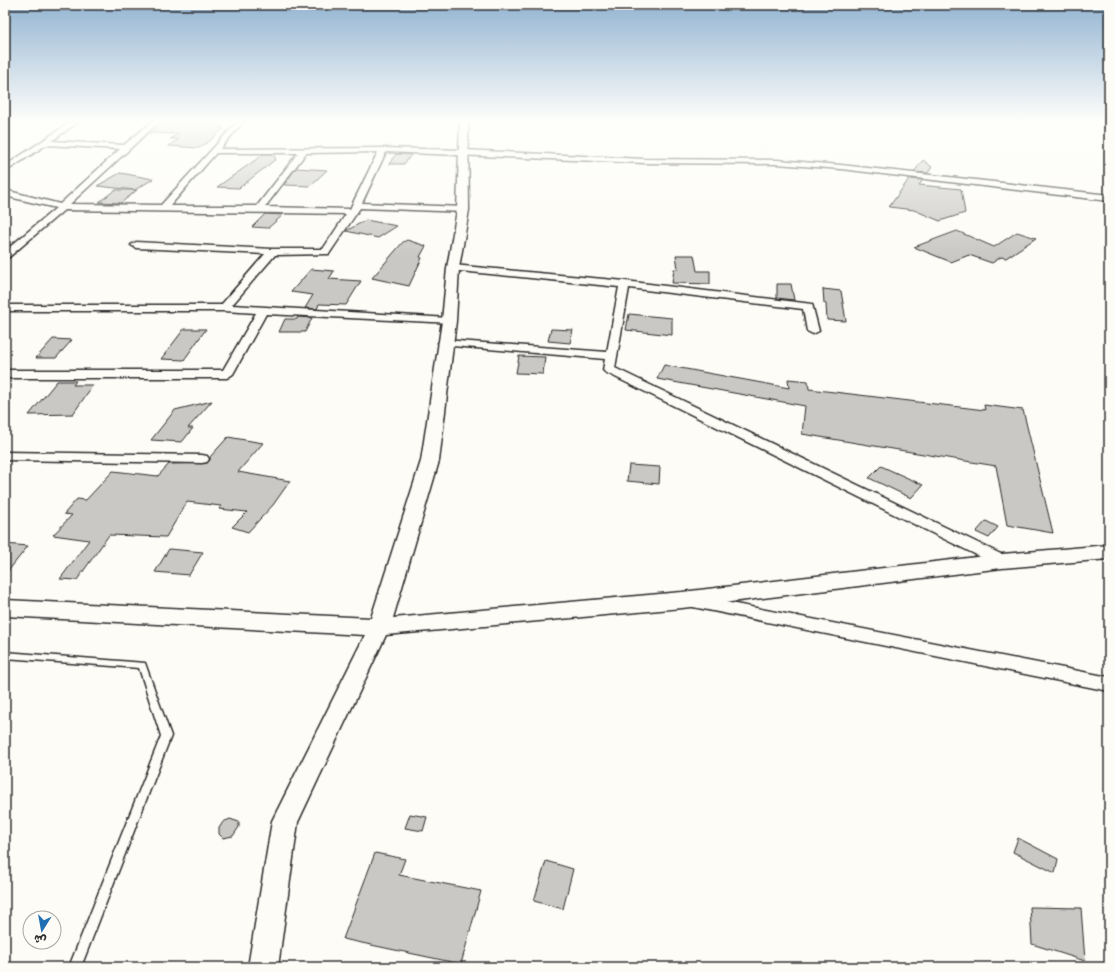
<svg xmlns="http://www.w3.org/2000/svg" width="1114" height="972" font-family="Itim,'Playpen Sans Arabic',sans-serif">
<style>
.building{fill:#c9c8c4;stroke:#2b2b2b}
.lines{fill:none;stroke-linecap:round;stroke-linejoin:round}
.service-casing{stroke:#2b2b2b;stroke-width:3}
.minor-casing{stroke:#2b2b2b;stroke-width:3}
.tertiary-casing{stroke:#2b2b2b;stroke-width:3}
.service{fill:#fdfcf7;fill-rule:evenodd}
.minor{fill:#fdfcf7;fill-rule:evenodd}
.tertiary{fill:#fdfcf7;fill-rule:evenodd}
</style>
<rect width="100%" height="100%" fill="#fdfcf7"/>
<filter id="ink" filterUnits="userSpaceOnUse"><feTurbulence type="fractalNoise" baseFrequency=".025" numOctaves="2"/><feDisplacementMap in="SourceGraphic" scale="8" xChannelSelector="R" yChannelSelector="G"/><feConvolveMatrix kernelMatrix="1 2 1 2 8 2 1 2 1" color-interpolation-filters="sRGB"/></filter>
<g filter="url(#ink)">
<path class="building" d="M168,121h58l-7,7h5l-13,12 -12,8 -31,-2 11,-7h-9l8,-5 -28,-1z
M264,154h9l3,5 -37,29 -22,-1z
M396,154l15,1 -7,9h-15z
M923,160l9,7 -4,6 -14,-1z
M296,168l31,2 -17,16 -26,-1z
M120,173l6,1 27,5 -18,11 -38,-4z
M909,179l14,1 -4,5 42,4 4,24 -25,8 -26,-11 -25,-3z
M115,190h22l-16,13 -22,-1z
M265,214l18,1 -15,13 -16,-1z
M366,220l31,6 -19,12 -32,-7z
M957,231l37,16 23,-15 19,6 -30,20 -5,-1 -9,6 -23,-8 -18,7 -37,-15z
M407,240l19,6 -6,11 2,1 -13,28 -37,-8 31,-36z
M676,255h18l3,16h13v13l-38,-1 2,-14h4z
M311,269l23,2 -5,8 32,2 -15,24 -27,-1 -2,5 -12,-1 8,-13 -22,-3z
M777,284h14l3,16 -17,-2z
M823,289l18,2 5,30 -19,-1 -1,-16 -2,-1z
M629,314l43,4v17l-46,-5z
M298,317l14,1 -7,14h-26l6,-13h12z
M184,329h22l-22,31 -23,-1z
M551,329l22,1 -3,13 -22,-2z
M53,339l19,1 -16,18h-20z
M519,356l26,1 -2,17 -27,-1z
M664,365l125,23 -1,-9 20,2 1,8 176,21 -1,-5 39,5 30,123 -46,-8 -11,-59 -194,-32 3,-28 -148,-27z
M57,381h19l-3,4h20l-20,29 -44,1z
M212,401l-24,27h5l-11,14 -31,-2 24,-30z
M228,437l35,6 -25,29 52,9 -17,24 -25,27 -16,-5 15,-15 -28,-3 2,-3 -34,-4 -21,35 -57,-2 -32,45 -17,-1 29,-39 -36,-5 19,-20 -8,-1 13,-15 9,1 27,-29 45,5 11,-12 38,-1 3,-3v-3z
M629,465l31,2 -1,17 -32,-3z
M881,466l42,19 -12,13 -42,-20z
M986,521l12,6 -9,11 -13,-6z
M5,544l23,2 -23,29z
M169,549l34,3 -14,23 -34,-3z
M410,814l17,3 -4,14 -18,-3z
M230,819l9,3v5l-6,9 -10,2 -4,-4v-6l4,-6z
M1018,838l40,21 -3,14 -42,-21z
M375,853l30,6 -6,16 82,16 -20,73 -118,-25z
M546,861l27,8 -10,40 -29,-8z
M1030,907l51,1 4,53 -53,-17z"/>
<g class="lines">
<g class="service-casing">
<path id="service" d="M5,652l140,11 26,73 -90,231h-12l92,-231 -22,-68 -134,-10z"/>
</g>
<g class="minor-casing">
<path id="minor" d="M72,121h7l-27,20 72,4 29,-24h7l-90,83 91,1 77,-84h6l-24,28 163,-1 81,2 180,9 133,1 64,5 268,30v6l-268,-32 -64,-5 -133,-1 -258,-11 -24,51 101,4 3,1v4l-106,-4 -31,46 -54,1 -43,50 217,13 5,3 -1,2 -187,-9 -33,60 -6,4h-222v-8h218l33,-57 -32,-2h-219v-6h216l44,-51 -129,-6 -5,-3 5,-3 136,7h51l23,-35 -282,-4 -56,48 -3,1v-8l51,-43 -51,-12v-6l55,14 60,-55 -74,-4 -41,27v-6zM378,152l-28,57 -85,-2 41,-54zM216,153h82l-41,53h-87z
M453,265l172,16 187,23 7,27 -6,3 -6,-3 -4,-22 -174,-21 -14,80 392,189 3,4 -3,4 -5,1 -5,-1 -392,-193 -2,-2 2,-11 -165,-14 -2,-2 6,-3 163,12 12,-65 -169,-17 -2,-2z
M5,452l197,3 5,1 2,3 -2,3 -5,1 -197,-3z
M689,595l420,82v14l-426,-86 -2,-4 2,-4z"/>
</g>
<g class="tertiary-casing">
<path id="tertiary" d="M460,121h8l1,89 -10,58 -3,53 -17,140 -46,157 289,-26 320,-38 107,-9v14l-107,9 -320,40 -296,27 -88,187 -20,145h-30l24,-146 93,-186 -360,-19v-16l366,18 50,-157 21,-140 5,-53 10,-58z"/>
</g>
<use href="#service" class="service"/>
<use href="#minor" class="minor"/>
<use href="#tertiary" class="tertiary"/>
</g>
</g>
<linearGradient id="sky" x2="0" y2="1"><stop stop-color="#93b4d2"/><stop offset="0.47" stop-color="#fefefb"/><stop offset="1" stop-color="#fefefb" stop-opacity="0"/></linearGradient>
<rect width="1114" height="257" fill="url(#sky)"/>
<rect width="1114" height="972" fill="none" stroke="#fdfcf7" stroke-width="20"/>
<rect x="10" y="10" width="1094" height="952" fill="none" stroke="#2b2b2b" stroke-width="1.5" filter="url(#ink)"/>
<g transform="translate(42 930) rotate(191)"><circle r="19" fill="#fdfcf7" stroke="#a9a8a5"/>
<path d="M0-3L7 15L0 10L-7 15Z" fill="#1f6fb2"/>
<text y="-6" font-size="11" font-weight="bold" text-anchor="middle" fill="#2b2b2b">ش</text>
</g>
</svg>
